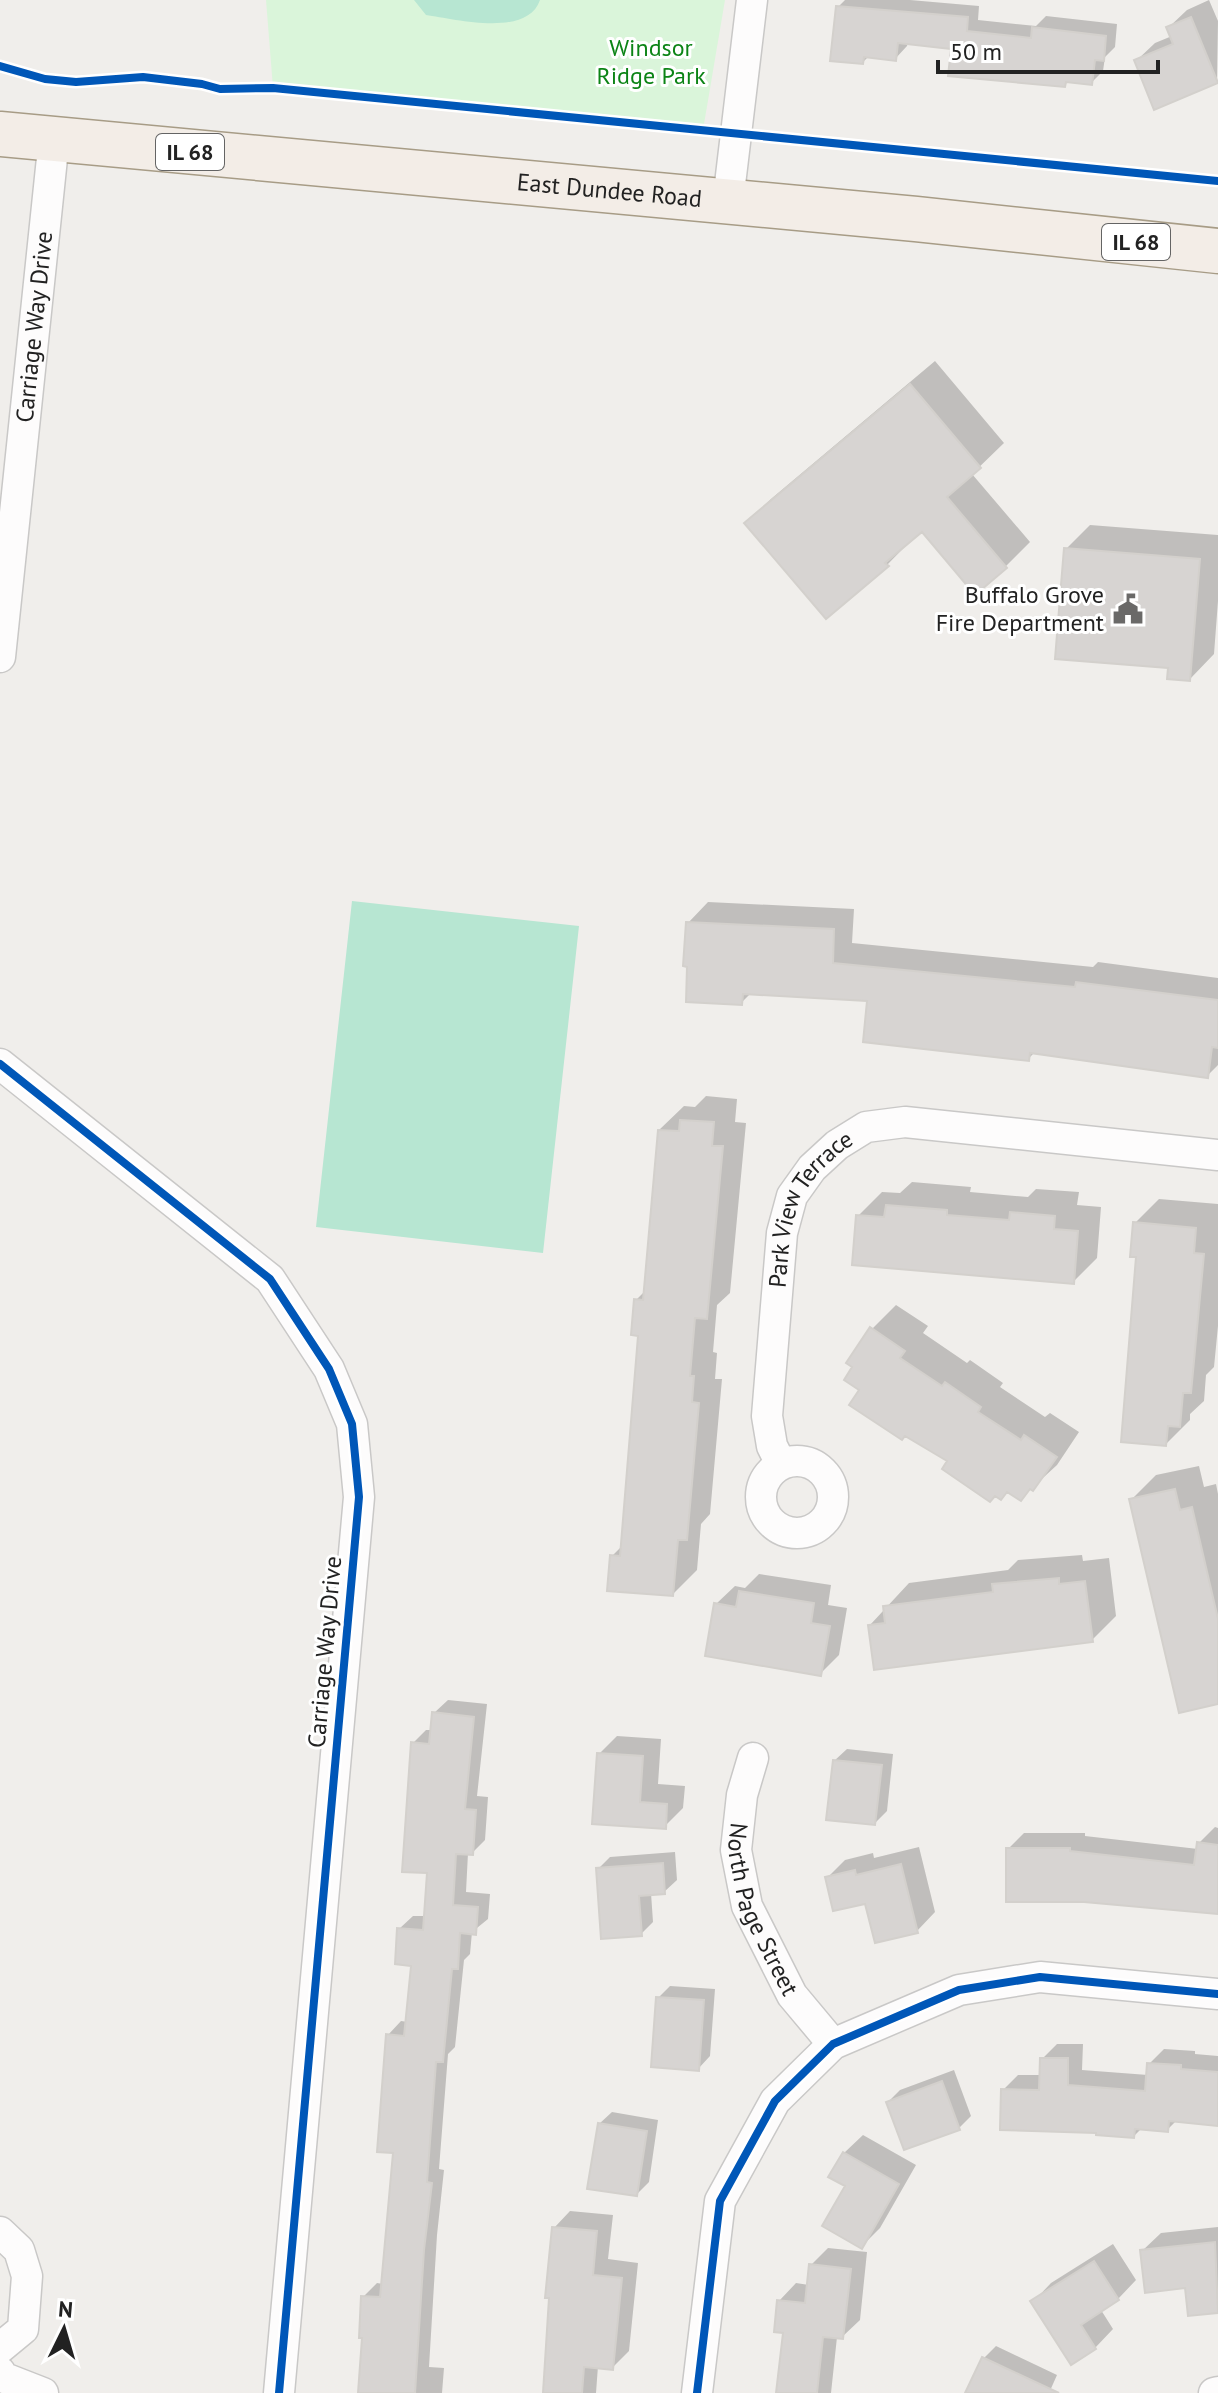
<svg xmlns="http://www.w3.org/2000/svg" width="1218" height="2393" font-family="'PT Sans',sans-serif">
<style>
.park{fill:#daf5da}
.pitch{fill:#b7e6d2}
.shadow{fill:#0003}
.building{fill:#d7d4d2;stroke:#d3d0cc;stroke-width:2}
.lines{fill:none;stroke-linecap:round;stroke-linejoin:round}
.street-casing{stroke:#c9c8c7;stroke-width:33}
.primary-casing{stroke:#a79c86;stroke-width:47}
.street{stroke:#fdfcfc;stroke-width:30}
.primary{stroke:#f3ede7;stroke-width:44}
.cycleway-casing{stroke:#fff;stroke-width:13}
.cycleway{stroke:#0057b8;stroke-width:8}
.labels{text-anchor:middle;stroke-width:6;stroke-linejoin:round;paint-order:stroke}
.shield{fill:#fff;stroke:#646464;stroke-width:2}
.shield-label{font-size:22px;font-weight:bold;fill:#222}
.park-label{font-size:24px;fill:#0c8416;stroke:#fff}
.street-label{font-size:24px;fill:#222;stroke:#fff}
.poi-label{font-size:24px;fill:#222;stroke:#fff;text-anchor:end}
</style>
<rect width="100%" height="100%" fill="#f0eeeb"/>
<path class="park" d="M266,0h459l-22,130 -430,-42z"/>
<path class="pitch" d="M414,0h126c-13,38 -85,19 -114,15z
M352,901l227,25 -36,327 -227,-26z"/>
<path class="shadow" d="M845,0h65l69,6 -1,14 58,6 10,-10 71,8 -2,23 -10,10 -2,14 -12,12 -22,-2 -5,4 -110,-38 -46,-5 -1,4 -12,13 -26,-3 -6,6 -25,-55z
M1209,0l9,21 -1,60 -81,-20 19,-18 17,-7 -4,-8 19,-18z
M935,361l69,82 -32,31 58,68 -24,24 -31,26 -53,-63 -35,36 -140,-42 24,-24z
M1090,525l128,10v66l-4,53 -24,25 -20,-13 -104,-117z
M708,902l146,7 -2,34 241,24 5,-5 120,16v87l-11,11 -172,-24 -7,7 -159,-60 -118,-6 -10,10 -53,-80z
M706,1096l31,3 -2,23 11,1 -16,170 -13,12 -4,47 4,1 -2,26h7l-12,135 -9,10 -4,46 -24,24 -61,-38 10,-10 18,-212 -4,-34 10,-10 13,-160 25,-24 11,1z
M912,1182l59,5 -1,5 58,5 8,-8 43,3 -2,13 24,2 -4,51 -24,24 -215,-66 24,-24 18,1z
M1159,1199l59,5v122l-4,41 -8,8 -2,26 -14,13v6l-24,24 -31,-221z
M896,1305l32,21 -5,7 44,30 3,-3 33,23 -3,4 45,30 5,-4 29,19 -22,33 -36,33 -72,-38 -87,-70 10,-61z
M1199,1466l5,21 12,-3 2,10v208l-86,-203 24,-24z
M1082,1555l1,6 26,-3 7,58 -24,24 -222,-15 39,-42 99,-13 10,-10z
M759,1574l72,11 -3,20 19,3 -8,47 -18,18 -105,-69 19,-18 10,2z
M448,1700l39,4 -10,92 11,1 -3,43 -13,13h-4l-2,39 24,2 -2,25 -16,13 -2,22 -6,6 -9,87 -7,7 -9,115 5,1 -7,65 -8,132 15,1 -2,25h-82l4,-57 -1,-39 14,-14 6,1 12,-133 -7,-116 13,-14 7,1 5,-58 -14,-35 14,-13h13l3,-45 -16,-128 13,-13h7l1,-17z
M617,1736l44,3 -3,45 27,2 -2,22 -18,18 -71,-4 5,-68z
M847,1749l46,5 -6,57 -12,12 -41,-62z
M1215,1827l3,1v84l-210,-63 16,-16h61v3l113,13 1,-6z
M919,1847l16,65 -18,19 -90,-53 18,-18 28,-7 1,5z
M675,1852l2,28 -13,12 -13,1 2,29 -12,12 -43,-65 12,-12z
M670,1986l45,3 -5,67 -12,13 -40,-71z
M1057,2044h26l-1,26 66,5 1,-11 15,-15 31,2v3l23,2v68l-41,-4 -10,10 -25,-2 -8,8 -131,-46 15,-15h23l1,-16z
M954,2070l17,46 -12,12 -71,-26 12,-12z
M612,2112l46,8 -9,62 -12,12 -38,-70z
M863,2135l53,30 -36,63 -18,18 -14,-61 -4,-32z
M570,2211l43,4 -5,44 30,4 -9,88 -17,17 -14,-2 -2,27h-51l9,-165z
M1218,2227v84l-29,3 -2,-28 -45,-35 19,-18z
M1113,2244l23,36 -18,19 -17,11 12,19 -18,19 -62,-46 18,-19z
M828,2248l39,4 -7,68 -18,17h-5l-6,56h-52l7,-62 -7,-30 17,-18 13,2 2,-20z
M996,2346l61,29 -8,18 -65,-35z"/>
<path class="building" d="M836,6l132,11 -1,14 64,7 1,-11 74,9 -2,25 -9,-1 -3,25 -26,-3 -1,5 -117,-11 3,-27 -53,-6 -2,18 -32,-4 -1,7 -33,-3z
M1191,17l27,66 -64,27 -20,-50 39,-16 -7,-17z
M910,384l71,84 -34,29 60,71 -32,27 -53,-63 -37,31 4,3 -63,53 -82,-96z
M1064,548l136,11 -10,122 -23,-2 1,-11 -113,-9z
M686,922l148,7 -1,34 242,24 1,-5 142,18v48l-6,-1 -4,31 -178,-25 -1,8 -166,-19 4,-41 -124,-7 -1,11 -56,-3 1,-35 -4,-1z
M680,1120l34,2 -2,24h11l-16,173 -12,-1 -5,58h4l-2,26 7,1 -12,137h-9l-5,56 -66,-5 3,-36 10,1 18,-220 -7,-1 3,-36 9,1 15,-170 21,1z
M886,1205l61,5v5l62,5 1,-8 45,4 -1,13 24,2 -4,53 -222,-19 4,-50 28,2z
M1133,1222l63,6 -2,25 10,1 -13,139h-8l-3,34 -12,-1 -2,20 -45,-4 15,-185h-6z
M870,1327l35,24 -5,7 42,28 3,-4 36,25 -3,5 43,28 3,-5 33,22 -24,34 -3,-2 -9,12 -14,-9 -6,8 -6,-4 -5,6 -48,-33 5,-8 -42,-25 -3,4 -53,-35 10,-15 -15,-10 8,-13 -6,-4z
M1175,1489l5,21 12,-3 26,112v85l-39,9 -50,-214z
M1059,1578v6l26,-3 8,61 -219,28 -6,-45 17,-2 -2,-17 110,-14 -1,-8z
M739,1591l75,12 -3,20 19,3 -9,50 -116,-20 9,-53 22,4z
M432,1712l42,5 -9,92 11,1 -3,45 -17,-1 -3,51 25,2 -2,28 -16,-2 -2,36h-6l-9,93h-7l-9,120 5,1 -8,67 -9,143h-57l4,-55h-3l2,-42 19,1 13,-144 -16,-1 9,-118 18,2 7,-70 -16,-2 2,-36 26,2 4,-57 -25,-1 9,-130 18,2z
M597,1753l46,3 -3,46 27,2 -1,25 -74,-5z
M833,1760l49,5 -7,60 -49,-5z
M1197,1842l21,3v69l-134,-12h-78v-54h64v3l124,14z
M663,1863l2,31 -26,2 3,40 -41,3 -5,-71z
M901,1864l17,69 -43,10 -10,-39 -32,7 -8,-34 30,-7 1,5z
M656,1997l48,3 -5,71 -48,-4z
M1040,2058h28v27l77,6 2,-28 34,2v4l37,3v54l-49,-5 -1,11 -33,-3 -1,9 -38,-3v-2l-96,-3 1,-41 38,1z
M942,2081l18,49 -56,20 -18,-48z
M598,2123l49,8 -10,65 -50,-7z
M843,2152l56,32 -37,65 -40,-23 23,-40 -17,-9z
M552,2227l45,4 -4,44 29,3 -9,92 -29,-3 -2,26h-39l6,-95h-4z
M1215,2242l3,71 -30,3 -3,-28 -40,5 -5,-43z
M1094,2261l25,39 -38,25 15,24 -25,16 -41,-64z
M809,2264l42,5 -8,70 -20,-2 -6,56h-41l7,-60 -9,-1 3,-32 28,3z
M982,2357l77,36h-94z"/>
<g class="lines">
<g class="street-casing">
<g id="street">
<path d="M728,201l24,-201"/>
<path id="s1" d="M0,657l54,-518"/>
<path d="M0,1064l270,215 59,90 23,55 7,73 -80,896"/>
<circle cx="797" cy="1497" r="36"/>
<path id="s2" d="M781,1464l-9,-18 -5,-30 15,-183 10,-37 20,-28 25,-23 29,-18 39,-5 313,33"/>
<path id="s3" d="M753,1758l-11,37 -6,55 11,56 45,89 41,49"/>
<path d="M0,2232l19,18 8,26 -4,53 -23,19"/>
<path d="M0,2372l2,5 41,16"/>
<path d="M697,2393l23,-192 55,-100 58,-57 126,-54 81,-13 178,17"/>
<path d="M1214,2393l4,-1"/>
</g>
</g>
<g class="primary-casing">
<g id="primary">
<path id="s4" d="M0,134l916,85 302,32"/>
</g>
</g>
<use href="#street" class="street"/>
<use href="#primary" class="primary"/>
<g class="cycleway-casing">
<path id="cycleway" d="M0,66l45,13 31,3 67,-5 59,7 18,5 53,-1 945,93
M0,1064l270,215 59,90 23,55 7,73 -80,896
M697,2393l23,-192 55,-100 58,-57 126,-54 81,-13 178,17"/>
</g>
<use href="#cycleway" class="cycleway"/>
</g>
<defs>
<g id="civic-bare" transform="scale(2.4)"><path d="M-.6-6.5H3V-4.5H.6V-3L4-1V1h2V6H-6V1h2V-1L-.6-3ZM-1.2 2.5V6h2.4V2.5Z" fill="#6a6968" stroke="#fff" stroke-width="2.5" paint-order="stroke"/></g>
</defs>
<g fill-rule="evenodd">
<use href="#civic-bare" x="1128" y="609"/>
</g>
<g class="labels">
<g class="shield">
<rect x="156" y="134" width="68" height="36" rx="6"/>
<rect x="1102" y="224" width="68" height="36" rx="6"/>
</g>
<g class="shield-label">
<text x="190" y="160">IL 68</text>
<text x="1136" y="250">IL 68</text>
</g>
<g class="park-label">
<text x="651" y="56">Windsor<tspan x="651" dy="28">Ridge Park</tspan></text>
</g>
<g class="street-label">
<text dy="8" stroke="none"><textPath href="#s4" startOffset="612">East Dundee Road</textPath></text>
<text dy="8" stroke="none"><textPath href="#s1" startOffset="332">Carriage Way Drive</textPath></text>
<text dy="8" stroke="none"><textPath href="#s2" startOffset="268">Park View Terrace</textPath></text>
<text transform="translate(325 1652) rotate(-85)" y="8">Carriage Way Drive</text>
<text dy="8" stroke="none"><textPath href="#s3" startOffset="158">North Page Street</textPath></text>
</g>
<g class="poi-label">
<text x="1104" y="603">Buffalo Grove<tspan x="1104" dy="28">Fire Department</tspan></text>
</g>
</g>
<g transform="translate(64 2329) rotate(5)" stroke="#ffffff" stroke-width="6" paint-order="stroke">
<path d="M0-6L14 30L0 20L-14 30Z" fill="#222222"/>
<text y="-12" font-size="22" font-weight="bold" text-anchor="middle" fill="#222222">N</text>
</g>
<path d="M938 60v12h220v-12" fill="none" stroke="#222222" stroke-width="4"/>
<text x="950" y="60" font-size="24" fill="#222222" stroke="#ffffff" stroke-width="6" paint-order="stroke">50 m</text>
</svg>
